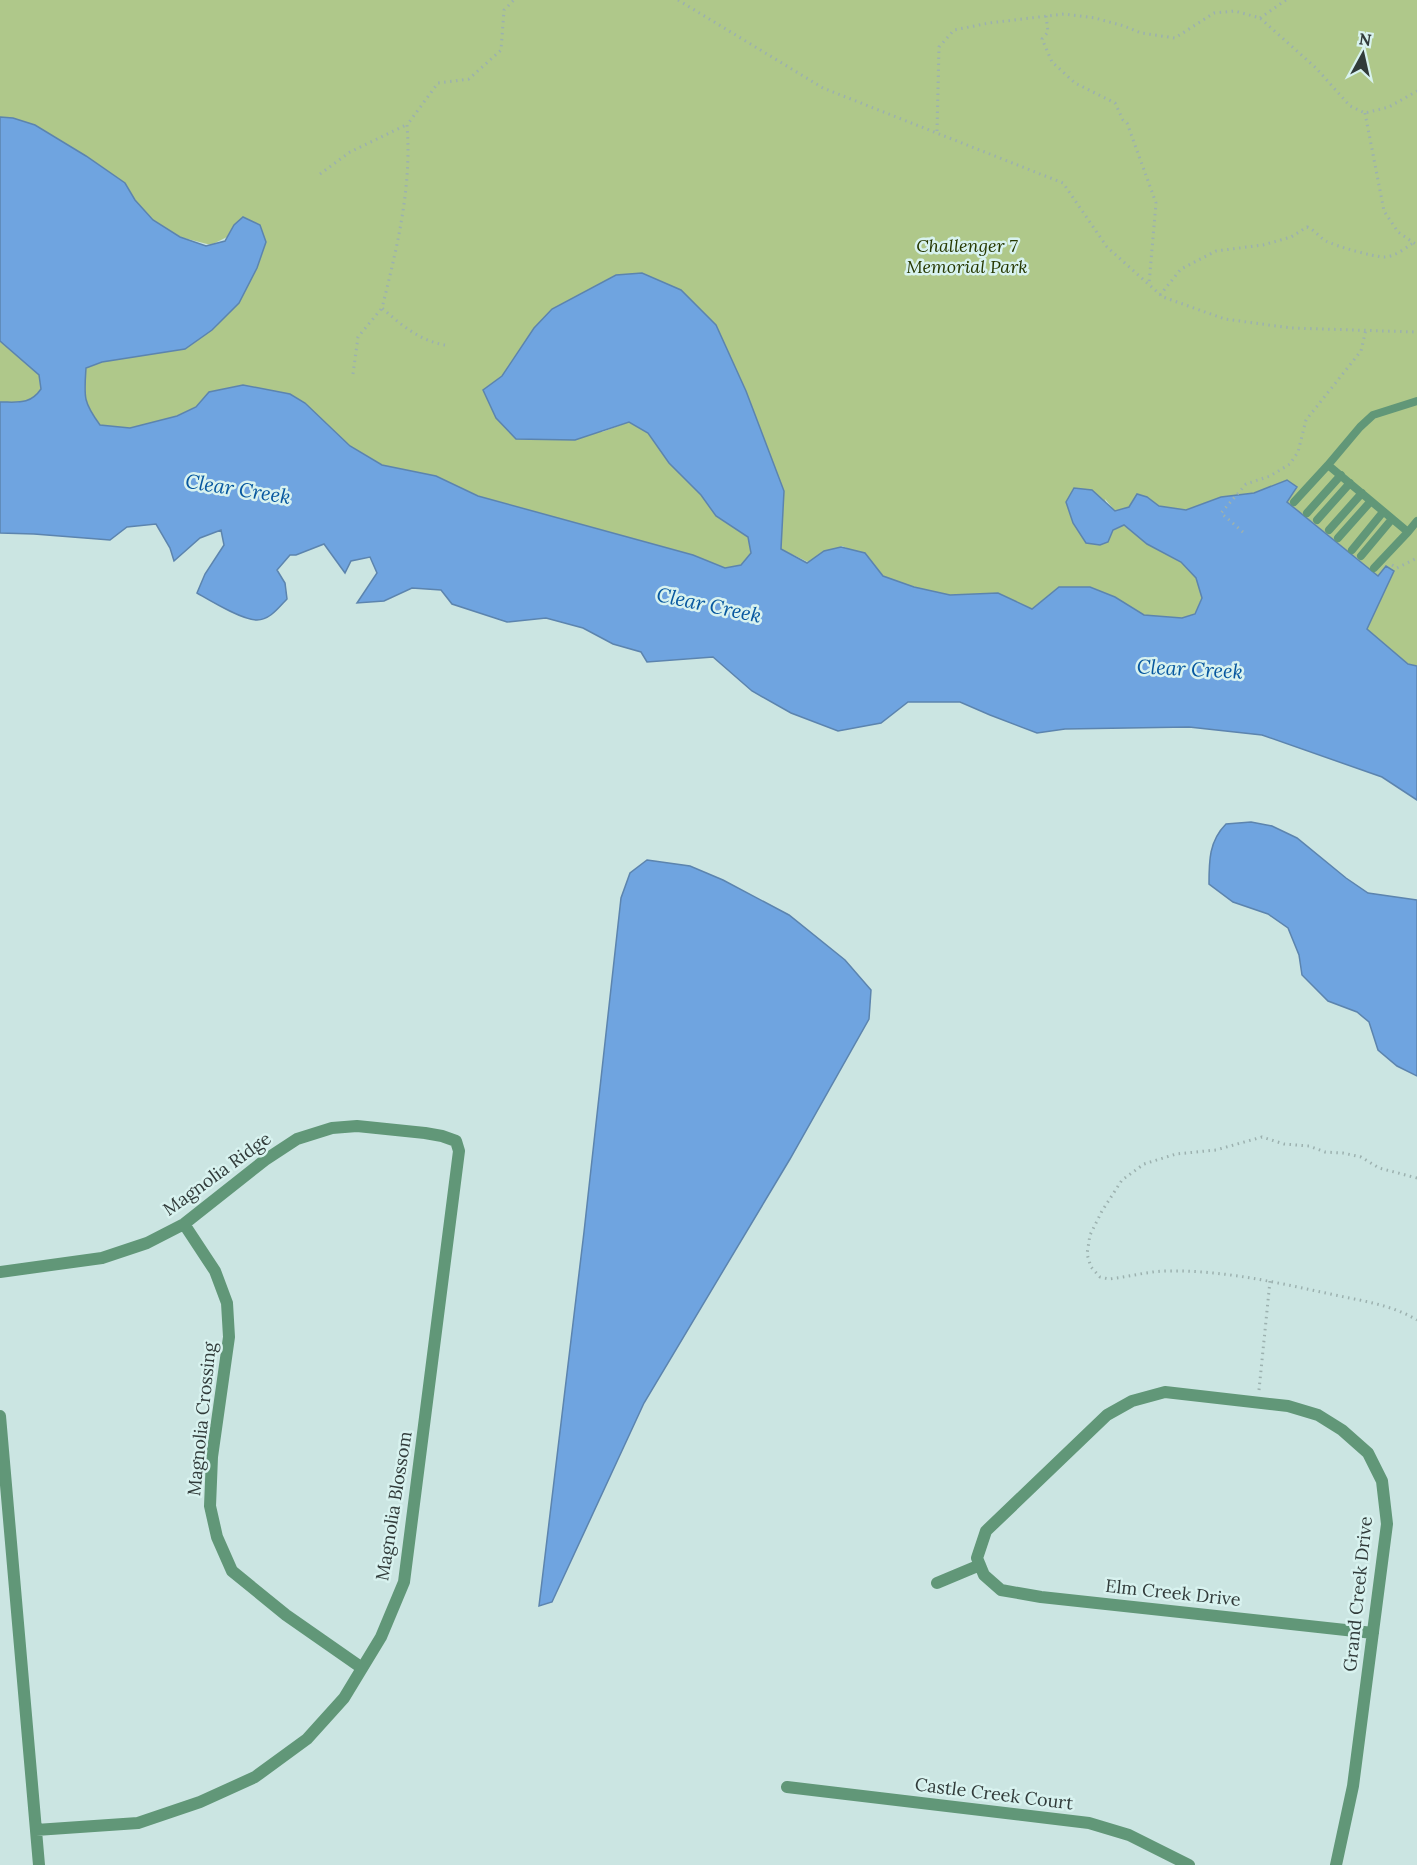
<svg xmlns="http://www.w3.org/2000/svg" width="1417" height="1865" font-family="Lora,serif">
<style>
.green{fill:#afc88a}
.water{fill:#6fa4e0;stroke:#5c84ae;stroke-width:1.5}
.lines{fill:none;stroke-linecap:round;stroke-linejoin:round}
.path{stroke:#9cb1af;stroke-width:3;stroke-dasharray:1.5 4.5;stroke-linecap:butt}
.service{stroke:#619778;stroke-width:8}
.minor{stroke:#619778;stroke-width:12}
.labels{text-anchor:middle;stroke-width:5;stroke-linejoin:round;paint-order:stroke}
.park-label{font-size:18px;font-style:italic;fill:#263800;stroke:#d8f2ef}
.street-label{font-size:18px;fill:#313b3a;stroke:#d8f2ef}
.water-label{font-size:20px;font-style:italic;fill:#06579f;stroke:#d8f2ef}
</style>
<rect width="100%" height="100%" fill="#cbe5e2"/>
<path class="green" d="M0,0h1417v666l-9,-2 -41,-35 11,-53 -91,-74 10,-15 -10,-7 -33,13 -33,4 -35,13 -27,-4 -12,-9 -18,10 -14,4 -10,-12 8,31 11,-5 23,19 34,18 15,16 6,19 -7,17 -13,4 -38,-3 -29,-18 -25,-10h-31l-27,22 -34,-16 -48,2 -36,-8 -31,-11 -14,-18 -27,-12 -34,16 -27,-13 3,-58 -168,-216 -31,18 -67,60 -16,23 -19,14 119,42 27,-10 19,11 21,30 32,32 15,21 32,21 3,16 -10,12 -16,3 -32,-13 -215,-59 -42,-20 -54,-11 -32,-19 -60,-52 -47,-9 -34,7 -12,15 -20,9 -47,12 -30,-3c-17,-23 -16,-28 -14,-57l16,-6 83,-13 49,-124 -7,12 -16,8 -31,-8 -27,-17 -18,-20 -10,-17 -39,-27 -24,-14 -49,-24 -13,-1z
M0,341l39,34 2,14 -6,9 -14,4h-21z"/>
<path class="water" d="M0,117l13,1 22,7 51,31 39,27 10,17 18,20 27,17 26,9 19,-5 9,-16 9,-8 17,8 6,17 -9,26 -18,35 -27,27 -27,19 -83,13 -16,6c-2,29 -3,34 14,57l30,3 47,-12 19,-9 13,-15 34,-7 47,9 15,9 45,43 32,19 54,11 42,20 215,59 32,13 16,-3 10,-12 -3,-16 -32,-21 -15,-21 -32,-32 -21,-30 -19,-11 -54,18 -59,-1 -20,-21 -13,-28 19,-14 32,-48 18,-19 64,-34 26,-2 39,17 35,35 30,66 38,100 -3,58 26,14 17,-12 17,-4 24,6 18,23 31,11 36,8 48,-2 34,16 27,-22h31l25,10 29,18 38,3 13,-4 7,-16 -6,-20 -15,-16 -34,-18 -23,-19 -11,5 -5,12 -8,3 -14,-2 -13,-20 -7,-21 8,-14 18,2 23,21 14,-4 8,-13 10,3 12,9 27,4 35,-13 33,-4 33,-13 10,7 -10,15 91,74 8,-10 8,5 -27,58 41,35 9,2v134l-35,-23 -120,-42 -73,-8 -124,2 -28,4 -47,-18 -30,-13h-52l-27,21 -43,8 -47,-18 -39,-22 -39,-34 -66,5 -6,-10 -28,-8 -30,-16 -37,-10 -39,4 -55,-18 -11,-14 -29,-2 -28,13 -27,2 20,-30 -7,-16 -19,4 -6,12 -21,-29 -28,11h-6l-13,15 8,13 2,16c-8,8 -17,21 -30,21 -15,0 -46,-19 -60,-27l8,-19 19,-29 -3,-15 -21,8 -26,23 -4,-13 -14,-24 -29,3 -17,13 -76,-6 -34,-1v-131c18,0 30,3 41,-13l-2,-14 -39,-34z
M1251,822l21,4 25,12 49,40 22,15 49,7v176l-20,-10 -19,-16 -9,-28 -12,-10 -29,-11 -26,-26 -3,-20 -11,-27 -20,-14 -35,-12 -24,-18c0,-23 0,-43 17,-60z
M647,860l43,6 33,14 66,35 56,45 26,30 -2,29 -79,140 -146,244 -92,199 -13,4 45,-374 37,-334 9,-25z"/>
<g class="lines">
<path class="path" d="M678,0l145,88 240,95 44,64 56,50 62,22 66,9 126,4
M1046,16l2,16 -6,7 10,23 23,21 40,20 8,17 4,3 29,80 -7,81
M1260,18l26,-18
M1365,113l19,98 14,21 19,13
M937,131l2,-84 15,-17 35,-7 75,-9 31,4 29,8 17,7 34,5 39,-25 21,-2 25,7 56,50 34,38 15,7 24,-6 28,-16
M320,174l30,-22 56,-27
M1160,295l21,-26 35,-18 47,-6 28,-8 16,-10c8,3 12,10 19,14 9,5 48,16 58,16 11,0 21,-9 29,-14
M445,345c-25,-4 -45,-21 -63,-37 15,-60 30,-121 25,-183l31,-42 31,-4 32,-29 3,-40 10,-10
M353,374l5,-37 24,-29
M1243,532l-22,-19 25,-29 24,-8 20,-12 8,-12 8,-32 55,-69 5,-22
M1392,565l5,3 20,-10
M1417,1178l-38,-10 -18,-11 -18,-4 -18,-1 -16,-6 -25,-2 -22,-7 -46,13 -40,4 -32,10 -22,16 -20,31 -12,24 -3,19 4,13 9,10 9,2c20,-2 39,-8 59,-8 56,-1 111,12 167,24 28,6 57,10 82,25
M1259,1390l11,-109"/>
<path class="service" d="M1417,401l-44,14 -13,12 -32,38 80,67 9,-11
M1294,502l34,-37
M1307,513l34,-38
M1317,520l33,-37
M1329,530l33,-37
M1338,538l33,-37
M1352,550l31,-38
M1361,556l31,-37
M1374,568l34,-36"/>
<path class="minor" d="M184,1224l31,47 12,32 2,34 -17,120 -2,49 7,31 15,34 54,44 76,53
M0,1272l102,-14 45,-15 37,-19 81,-64 32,-21 35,-11 25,-2 68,7 17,3 14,5 3,10 -55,431 -23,55 -37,61 -37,41 -52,38 -55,25 -62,21 -102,7
M0,1416l39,449
M937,1583l43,-18
M787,1787l302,36 40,12 60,30
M1336,1865l17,-79 34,-262 -5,-43 -14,-28 -26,-23 -24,-15 -30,-9 -123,-14 -33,9 -25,14 -121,116 -9,27 7,17 17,15 40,7 332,36"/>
</g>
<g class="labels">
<g class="park-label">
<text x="967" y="252">Challenger 7<tspan x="967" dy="21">Memorial Park</tspan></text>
</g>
<g class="street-label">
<text transform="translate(217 1174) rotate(-36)" y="6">Magnolia Ridge</text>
<text transform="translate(202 1419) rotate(-84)" y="6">Magnolia Crossing</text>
<text transform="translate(394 1506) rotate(-81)" y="6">Magnolia Blossom</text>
<text transform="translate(1173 1593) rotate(6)" y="6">Elm Creek Drive</text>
<text transform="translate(1358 1594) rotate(-84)" y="6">Grand Creek Drive</text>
<text transform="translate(994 1794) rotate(7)" y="6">Castle Creek Court</text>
</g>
<g class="water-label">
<text transform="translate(238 489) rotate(9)" y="7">Clear Creek</text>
<text transform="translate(709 605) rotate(12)" y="7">Clear Creek</text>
<text transform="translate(1190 669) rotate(3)" y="7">Clear Creek</text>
</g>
</g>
<g transform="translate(1363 54) rotate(8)" stroke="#d8f2ef" stroke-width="4.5" paint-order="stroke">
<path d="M0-4.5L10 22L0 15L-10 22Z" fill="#313b3a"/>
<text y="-9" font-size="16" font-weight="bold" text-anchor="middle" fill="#313b3a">N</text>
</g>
</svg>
